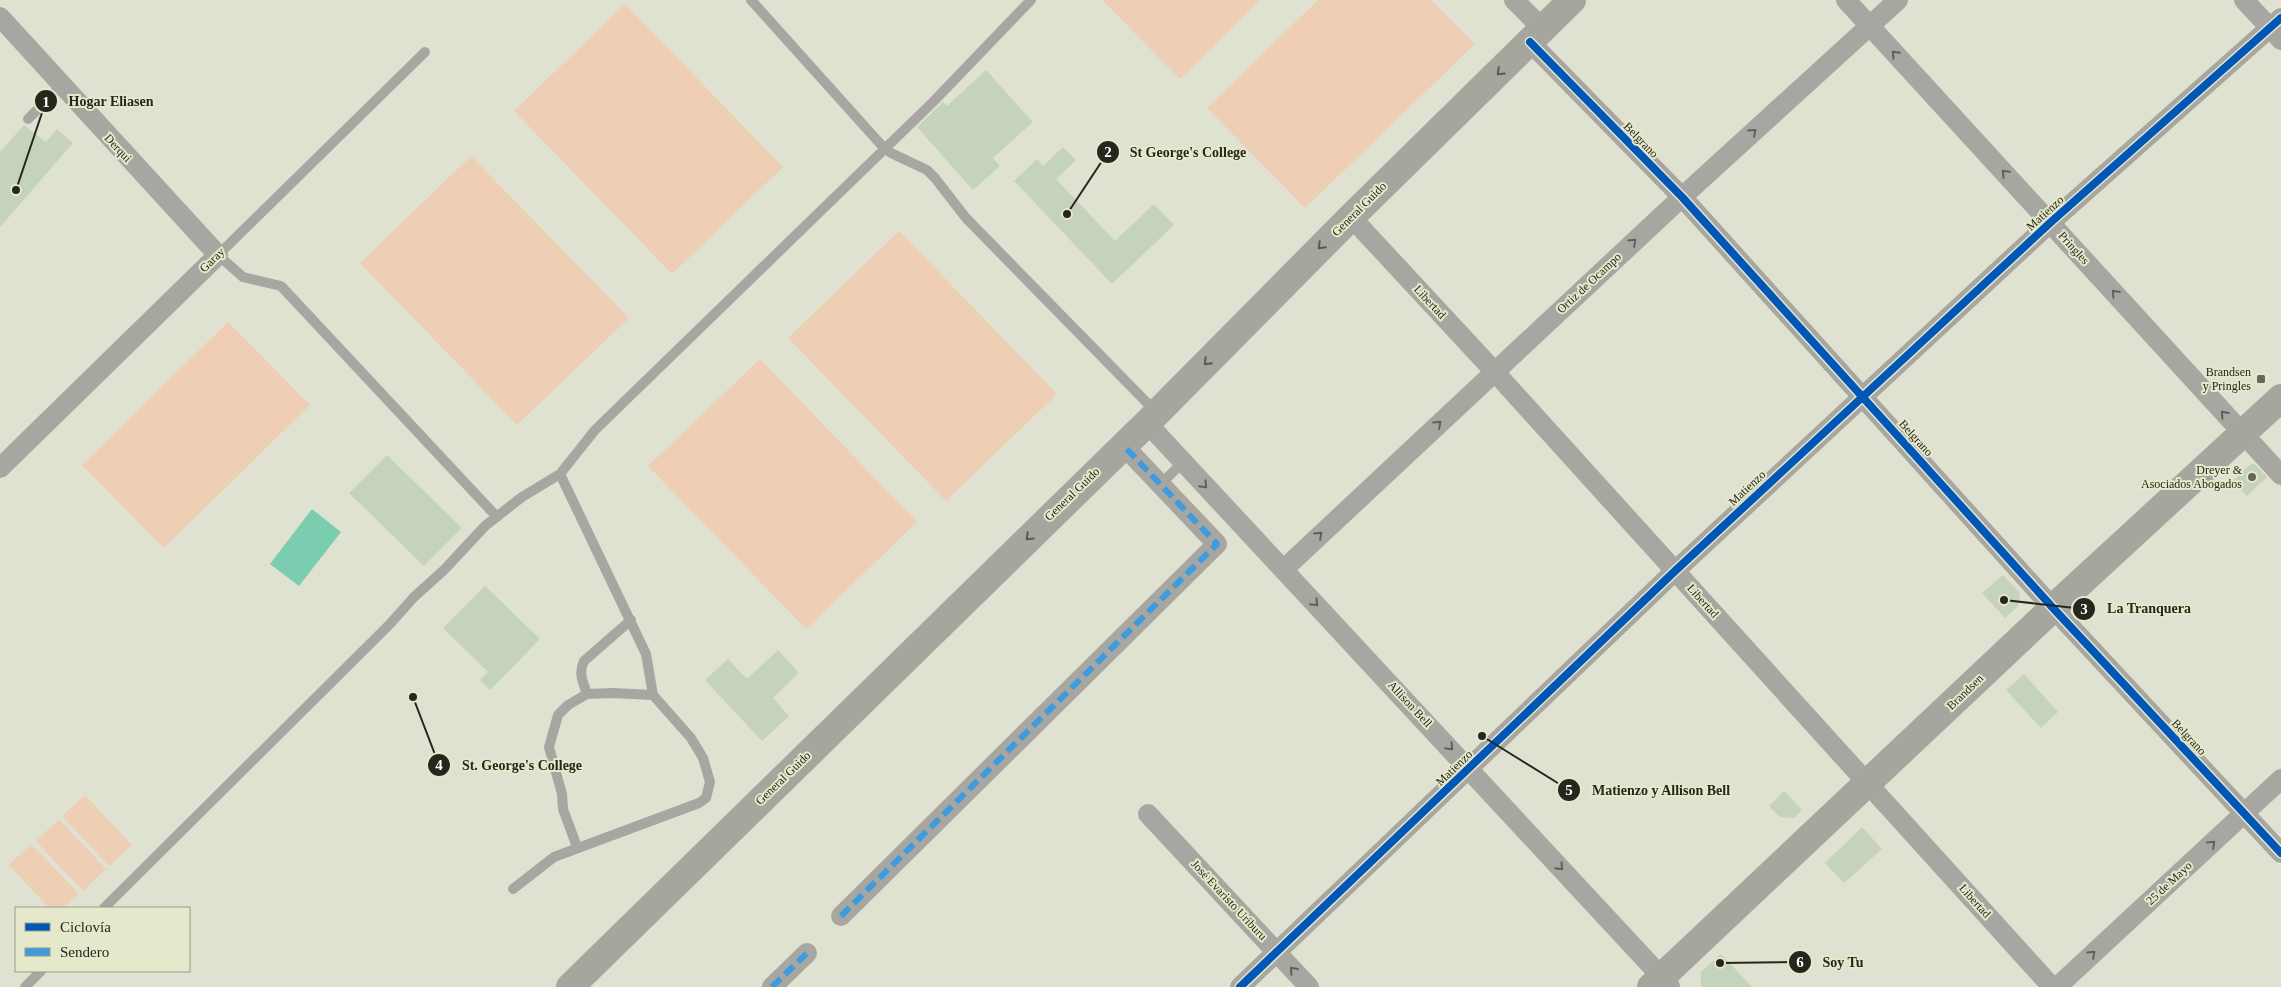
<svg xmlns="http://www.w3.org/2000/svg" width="2281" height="987" font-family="Georgia,serif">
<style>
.green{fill:#eeceb4}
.water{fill:#7acdae}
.building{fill:#c5d2bc}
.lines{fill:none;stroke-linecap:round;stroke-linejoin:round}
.lane{stroke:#a8a6a1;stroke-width:10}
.street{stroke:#a8a6a1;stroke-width:20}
.secondary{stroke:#a6a69e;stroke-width:28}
.quiet{stroke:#3c9cdf;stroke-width:6;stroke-dasharray:12 6;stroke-linecap:butt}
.cycleway-casing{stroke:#e6e8cb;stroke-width:11}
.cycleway{stroke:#0057b8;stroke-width:8}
.oneway{stroke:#606058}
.oneway2{stroke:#595a50}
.poi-dot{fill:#67685b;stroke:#e6e8cb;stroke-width:2}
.labels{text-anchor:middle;stroke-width:4;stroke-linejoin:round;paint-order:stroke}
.street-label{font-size:12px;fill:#26271c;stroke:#e6e8cb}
.poi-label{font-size:12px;fill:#26271c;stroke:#e6e8cb;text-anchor:end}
.leader{fill:none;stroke:#26271c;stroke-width:2}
.callout-dot{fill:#26271c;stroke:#e6e8cb;stroke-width:2}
.mark-label{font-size:15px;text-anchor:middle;font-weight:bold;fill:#fff}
.callout-label{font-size:14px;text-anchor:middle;font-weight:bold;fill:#26271c;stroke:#e6e8cb;stroke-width:4;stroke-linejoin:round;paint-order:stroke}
</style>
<rect width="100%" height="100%" fill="#e0e2d1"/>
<path class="green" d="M1102,0h158l-80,79z
M1318,0h113l44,44 -170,164 -98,-100z
M625,4l158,163 -111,107 -158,-163z
M471,156l158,162 -112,107 -157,-162z
M899,231l158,163 -111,107 -158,-163z
M228,322l82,83 -146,143 -82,-83z
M760,359l157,163 -111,107 -158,-163z
M85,795l47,50 -23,21 -47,-50z
M59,819l47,50 -23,22 -47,-50z
M31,844l48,50 -16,14h-14l-40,-43z"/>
<path class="water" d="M312,509l29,23 -42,54 -29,-22z"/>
<path class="building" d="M986,70l47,52 -40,36 7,8 -27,24 -56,-63 26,-25 4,4z
M24,125l22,17 11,-13 16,14 -73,84v-75z
M1063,147l13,13 -20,19 59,62 39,-37 20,21 -62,59 -98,-103 23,-22 6,7z
M387,455l75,73 -38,38 -75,-73z
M2251,464h4l12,13 -20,19 -14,-15z
M2003,575l17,18 -2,13 -13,12 -23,-25z
M485,586l55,53 -50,51 -10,-10 8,-8 -45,-44z
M778,650l21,23 -26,25 16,18 -27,25 -57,-61 23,-21 19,20z
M2024,674l34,38 -17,16 -35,-38z
M1784,791l18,19 -8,8 -14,-1 -11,-11z
M1862,827l20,22 -38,34 -19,-20z
M1721,954l31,33h-51v-15z"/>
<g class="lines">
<path class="lane" d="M751,0l133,148 7,5 36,17 8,8 31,40 190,194
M425,52l-207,203 25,22 38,9 216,231
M28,119l33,-33
M1161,484l21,-21
M587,694c-4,-12 -9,-21 -3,-33l47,-41
M577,847l-14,-38 -1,-15 -13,-47 9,-32 10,-10 19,-11 26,-1 40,2
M513,889l41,-32 145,-54 7,-5 4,-16 -7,-24 -12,-20 -38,-43 -7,-41 -86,-180
M104,908l285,-283 25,-28 30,-27 41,-44 37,-29 38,-23 35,-44 338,-328 98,-102
M25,987l16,-16"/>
<path class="street" d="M1514,0l29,29
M1846,0l435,475
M2244,0l37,40
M0,17l218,238 -218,213
M1530,42l152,155 371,411 228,245
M1351,217l143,154 558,616
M1147,423l523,563
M1284,569l398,-372 216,-197
M1148,814l161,173
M841,916l376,-372 -94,-99
M772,987l35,-34
M1240,987l435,-416 376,-349 230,-204
M2057,987l224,-208"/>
<path class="secondary" d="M570,987l577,-564 204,-206 221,-217
M1651,987l402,-379 228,-210"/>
<path class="quiet" d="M841,916l376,-372 -94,-99
M772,987l35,-34"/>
<g class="cycleway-casing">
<path id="cycleway" d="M1530,42l152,155 371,411 228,245
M1240,987l435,-416 376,-349 230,-204"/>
</g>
<use href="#cycleway" class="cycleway"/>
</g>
<defs><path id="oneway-chevron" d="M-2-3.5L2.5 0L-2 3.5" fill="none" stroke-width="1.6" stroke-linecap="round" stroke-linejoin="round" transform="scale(1.25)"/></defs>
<g class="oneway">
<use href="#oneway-chevron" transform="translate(1895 54) rotate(-133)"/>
<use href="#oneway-chevron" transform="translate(1753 132) rotate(-42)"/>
<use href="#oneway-chevron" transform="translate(2005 173) rotate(-133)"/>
<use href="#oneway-chevron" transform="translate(1633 242) rotate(-43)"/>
<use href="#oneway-chevron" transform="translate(2115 293) rotate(-132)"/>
<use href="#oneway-chevron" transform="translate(2224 414) rotate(-132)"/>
<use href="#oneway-chevron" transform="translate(1438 424) rotate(-43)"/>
<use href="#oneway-chevron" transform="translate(1204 485) rotate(46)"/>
<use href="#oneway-chevron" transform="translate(1319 535) rotate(-43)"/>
<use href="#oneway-chevron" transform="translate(1315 603) rotate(47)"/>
<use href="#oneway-chevron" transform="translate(1450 747) rotate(47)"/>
<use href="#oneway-chevron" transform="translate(2212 844) rotate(-43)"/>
<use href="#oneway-chevron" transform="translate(1560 867) rotate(47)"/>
<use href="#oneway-chevron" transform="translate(2092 954) rotate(-43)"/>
<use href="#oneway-chevron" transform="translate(1293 970) rotate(-132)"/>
</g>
<g class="oneway2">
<use href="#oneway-chevron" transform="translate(1500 72) rotate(136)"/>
<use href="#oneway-chevron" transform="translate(1321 246) rotate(135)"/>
<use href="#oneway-chevron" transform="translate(1207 362) rotate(135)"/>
<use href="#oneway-chevron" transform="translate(1029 537) rotate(136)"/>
</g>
<g class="poi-dot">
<rect x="2256" y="374" width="10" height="10" rx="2.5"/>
<circle cx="2252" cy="477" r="5"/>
</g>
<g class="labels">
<g class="street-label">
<text transform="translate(1641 140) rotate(46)" y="4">Belgrano</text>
<text transform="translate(118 148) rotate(47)" y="4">Derqui</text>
<text transform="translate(1359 209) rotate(-45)" y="4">General Guido</text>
<text transform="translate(2045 213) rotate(-42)" y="4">Matienzo</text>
<text transform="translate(2074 248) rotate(48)" y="4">Pringles</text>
<text transform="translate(212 260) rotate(-44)" y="4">Garay</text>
<text transform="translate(1589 283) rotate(-43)" y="4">Ortiz de Ocampo</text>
<text transform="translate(1430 302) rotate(47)" y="4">Libertad</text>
<text transform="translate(1916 438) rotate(48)" y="4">Belgrano</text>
<text transform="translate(1747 488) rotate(-43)" y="4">Matienzo</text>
<text transform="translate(1072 494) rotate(-44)" y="4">General Guido</text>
<text transform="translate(1703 601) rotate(48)" y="4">Libertad</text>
<text transform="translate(1965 692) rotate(-44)" y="4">Brandsen</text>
<text transform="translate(1410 704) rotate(47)" y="4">Allison Bell</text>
<text transform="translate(2189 737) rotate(47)" y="4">Belgrano</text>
<text transform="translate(1454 768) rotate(-44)" y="4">Matienzo</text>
<text transform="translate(783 778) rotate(-44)" y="4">General Guido</text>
<text transform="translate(2169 883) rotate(-43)" y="4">25 de Mayo</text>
<text transform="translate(1229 900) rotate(47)" y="4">José Evaristo Uriburu</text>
<text transform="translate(1975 901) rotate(48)" y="4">Libertad</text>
</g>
<g class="poi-label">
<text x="2251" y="376">Brandsen<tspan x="2251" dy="14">y Pringles</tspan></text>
<text x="2242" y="474">Dreyer &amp;<tspan x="2242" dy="14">Asociados Abogados</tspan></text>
</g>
</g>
<path class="leader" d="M16 190L46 101M1067 214L1108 152M2004 600L2084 609M413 697L439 765M1482 736L1569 790M1720 963L1800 962"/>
<g class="callout-dot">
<circle cx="16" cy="190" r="5"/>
<circle cx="1067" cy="214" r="5"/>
<circle cx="2004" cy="600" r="5"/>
<circle cx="413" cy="697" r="5"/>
<circle cx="1482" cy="736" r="5"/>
<circle cx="1720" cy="963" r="5"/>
<circle cx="46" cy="101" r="12"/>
<circle cx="1108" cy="152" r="12"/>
<circle cx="2084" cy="609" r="12"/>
<circle cx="439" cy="765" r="12"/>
<circle cx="1569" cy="790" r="12"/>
<circle cx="1800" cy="962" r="12"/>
</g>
<g class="mark-label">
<text x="46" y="107">1</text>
<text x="1108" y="157">2</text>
<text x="2084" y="614">3</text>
<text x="439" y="770">4</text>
<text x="1569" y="795">5</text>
<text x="1800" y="967">6</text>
</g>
<g class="callout-label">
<text x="111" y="106">Hogar Eliasen</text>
<text x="1188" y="157">St George's College</text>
<text x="2149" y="613">La Tranquera</text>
<text x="522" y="770">St. George's College</text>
<text x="1661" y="795">Matienzo y Allison Bell</text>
<text x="1843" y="967">Soy Tu</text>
</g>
<rect x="15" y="907" width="175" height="65" fill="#e6e8cb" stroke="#999b85"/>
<rect x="25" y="923" width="25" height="8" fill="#0057b8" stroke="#999b85"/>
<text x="60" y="932" font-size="15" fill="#26271c">Ciclovía</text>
<rect x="25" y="948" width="25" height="8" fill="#3c9cdf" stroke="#999b85"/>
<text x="60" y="957" font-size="15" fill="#26271c">Sendero</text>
</svg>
